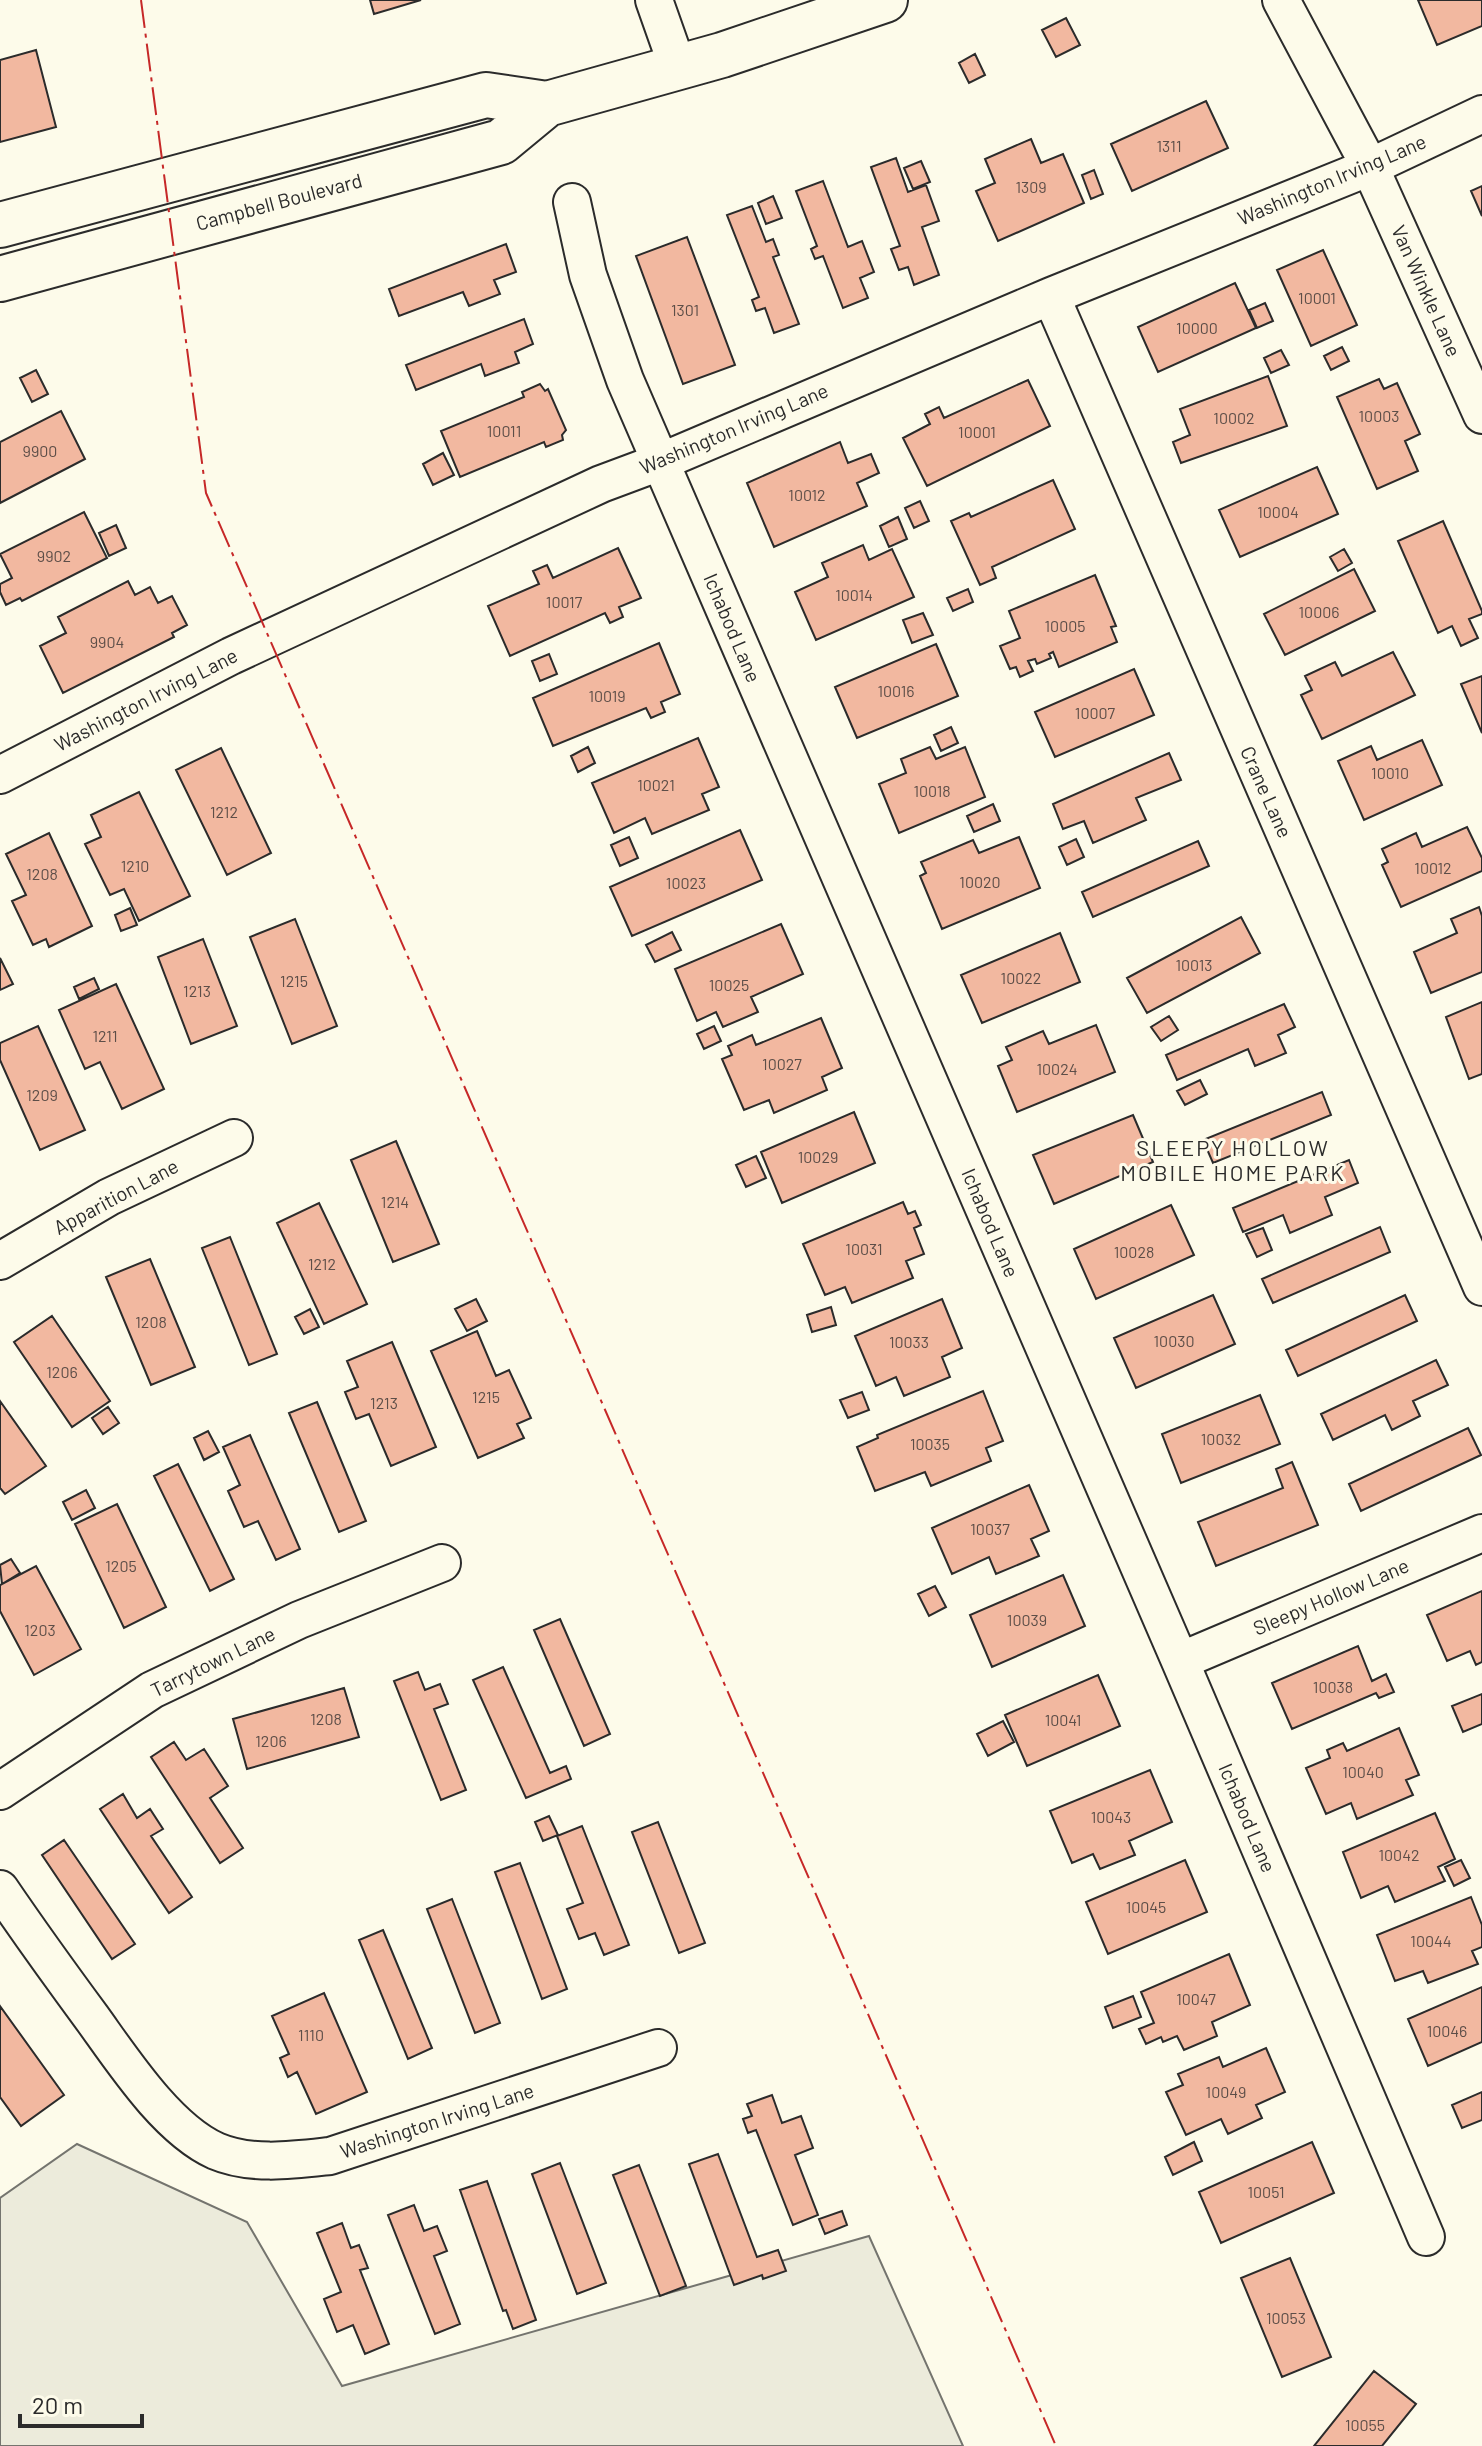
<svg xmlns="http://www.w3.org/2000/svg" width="1482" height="2446" font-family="Barlow,sans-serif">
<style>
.green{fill:#ecebdb;stroke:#74746e;stroke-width:2}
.building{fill:#f2b8a0;stroke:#2b2b2b;stroke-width:2}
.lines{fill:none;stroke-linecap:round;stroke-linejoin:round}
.minor-casing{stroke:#2b2b2b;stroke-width:40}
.tertiary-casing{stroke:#2b2b2b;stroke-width:48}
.minor{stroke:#fdfbea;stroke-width:36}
.tertiary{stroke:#fdfbea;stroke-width:44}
.power{stroke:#c62828;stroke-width:2;stroke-dasharray:28 6 4 6;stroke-linecap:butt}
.labels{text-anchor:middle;stroke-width:6;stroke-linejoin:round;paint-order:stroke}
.number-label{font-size:16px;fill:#5d4e48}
.street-label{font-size:20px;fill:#2b2b2b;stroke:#fdfbea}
.neighbourhood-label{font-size:22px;letter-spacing:2px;fill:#2b2b2b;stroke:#fdfbea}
</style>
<rect width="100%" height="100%" fill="#fdfbea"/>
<path class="green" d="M77,2144l170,78 95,164 527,-150 94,210h-963v-248z"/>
<path class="building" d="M370,0h51l-47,14z
M1418,0h64v26l-45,19z
M1066,18l14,27 -24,12 -14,-27z
M36,50l20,77 -56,15v-82z
M975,54l10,21 -16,8 -10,-20z
M1206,101l22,47 -96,43 -21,-47z
M1031,139l10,24 22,-9 21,49 -86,38 -22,-50 19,-8 -10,-24z
M896,158l12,34 18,-7 13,36 -17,6 17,48 -25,10 -6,-18 -9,3 -8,-21 9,-3 -29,-79z
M921,161l9,21 -17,7 -9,-21z
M1094,170l9,24 -12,5 -9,-24z
M823,181l25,66 14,-6 12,31 -14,6 8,20 -25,10 -20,-52 -8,3 -4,-10 6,-3 -21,-55z
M1482,186v30l-11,-25z
M773,196l9,22 -16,6 -8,-21z
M752,206l14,36 7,-3 6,16 -6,2 26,67 -25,9 -9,-25 -9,3 -4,-11 7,-3 -32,-82z
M687,237l48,128 -52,19 -47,-128z
M506,244l10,28 -22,8 6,14 -31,12 -6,-14 -64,24 -10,-27z
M1323,250l34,75 -46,21 -34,-76z
M1235,283l21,45 -98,44 -20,-45z
M1265,303l8,18 -16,7 -8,-18z
M524,319l9,25 -18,8 4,11 -34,13 -4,-12 -65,26 -10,-25z
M1342,347l7,14 -18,9 -7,-14z
M1281,350l8,15 -18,8 -7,-15z
M36,370l12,24 -16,8 -12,-24z
M1268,376l19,50 -106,37 -8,-21 17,-7 -10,-26z
M1379,379l5,10 13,-6 23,51 -15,7 13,30 -41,18 -40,-92z
M1028,380l22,46 -123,60 -24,-48 27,-14 -5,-10 14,-7 5,11z
M540,384l5,7 3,-2 18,41 -4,5 1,5 -17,7 -2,-5 -84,35 -19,-46 83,-34 -2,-5z
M61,411l24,48 -85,44v-61z
M840,442l8,21 23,-9 8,19 -22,10 10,23 -93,41 -27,-64z
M443,453l11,22 -21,10 -10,-21z
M1317,467l21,47 -98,43 -21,-47z
M1053,480l22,49 -83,38 4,11 -16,7 -29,-64 18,-8 2,4z
M920,501l9,20 -15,7 -9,-20z
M84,512l23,46 -85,43 -2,-3 -14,7 -6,-13v-8l12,-6 -12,-24z
M898,517l9,22 -18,8 -9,-21z
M1443,521l39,90v3l-13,5 9,19 -17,8 -9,-20 -14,7 -40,-92z
M116,525l10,23 -17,8 -10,-23z
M863,545l6,15 23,-11 22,48 -98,43 -21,-48 33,-15 -6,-14z
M618,548l23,50 -22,9 4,10 -13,6 -5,-10 -95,43 -22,-50 51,-22 -6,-13 14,-6 6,13z
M1344,549l8,14 -14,8 -8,-14z
M1354,569l21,42 -90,44 -21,-41z
M1095,575l21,51 -5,1 6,15 -58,25 -6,-15 -4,2 2,4 -14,6 -2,-5 -7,2 5,10 -13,6 -4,-10 -6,2 -10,-23 20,-8 -11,-27z
M128,581l7,14 15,-8 8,16 14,-7 15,29 -15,8 2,4 -111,56 -23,-47 26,-13 -8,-16z
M968,589l5,13 -20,9 -6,-13z
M923,613l10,22 -21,8 -9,-23z
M659,643l21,51 -19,8 4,10 -14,6 -5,-10 -93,38 -20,-48z
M936,644l22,52 -101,42 -22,-51z
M1393,652l22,43 -93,44 -21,-44 11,-5 -7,-14 30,-14 7,14z
M549,654l8,20 -17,7 -8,-20z
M1134,669l20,46 -99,42 -20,-45z
M1482,676v57l-21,-49z
M951,727l7,16 -17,8 -7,-16z
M698,738l21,49 -17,7 7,16 -57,24 -7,-16 -31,15 -22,-50z
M1422,740l20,45 -78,35 -26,-59 33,-15 6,14z
M588,747l7,16 -17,9 -7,-16z
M930,747l6,12 29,-12 20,50 -86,36 -20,-49 27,-11 -5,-14z
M221,748l50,105 -44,22 -51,-105z
M1169,753l12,27 -45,18 10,22 -53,23 -9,-22 -21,8 -10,-25z
M139,792l51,104 -51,25 -15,-32 -14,6 -25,-51 16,-7 -10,-22z
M993,804l7,17 -26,11 -7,-16z
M1467,827l15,31v13l-81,36 -19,-42 6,-3 -6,-13 34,-16 6,14z
M740,830l22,50 -130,56 -22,-49z
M49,833l43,93 -43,21 -3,-8 -13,6 -21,-44 14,-6 -20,-41z
M629,837l9,21 -18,8 -9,-21z
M1019,837l21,51 -98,41 -22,-53 6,-3 -5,-11 52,-22 6,13z
M1076,839l8,18 -17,8 -8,-18z
M1198,841l11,25 -116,51 -11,-25z
M1479,907l3,9v56l-51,21 -17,-41 43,-19 -6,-14z
M130,908l7,17 -16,6 -6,-16z
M1241,917l19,36 -113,60 -20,-35z
M295,919l42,107 -45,18 -42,-107z
M781,924l22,50 -52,23 7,15 -35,15 -7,-15 -19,9 -22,-52z
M672,932l9,18 -26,12 -9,-17z
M1060,933l20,49 -98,41 -21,-48z
M203,939l34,87 -46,18 -33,-87z
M0,958l13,26 -13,6z
M94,978l5,11 -20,10 -5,-12z
M116,984l48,105 -42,20 -22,-47 -15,7 -26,-59z
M1482,1002v72l-13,5 -23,-62z
M1284,1004l11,23 -17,8 8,18 -31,13 -7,-17 -71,31 -11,-25z
M1169,1016l9,14 -17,11 -10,-14z
M821,1018l21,50 -20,9 5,13 -53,23 -5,-13 -25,10 -22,-51 10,-4 -4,-9 24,-11 4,10z
M1096,1025l19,47 -98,40 -19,-46 14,-6 -6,-13 37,-16 6,13z
M38,1026l47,104 -45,20 -40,-90v-17z
M714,1026l7,15 -17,8 -7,-15z
M1200,1080l7,14 -22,11 -8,-14z
M1322,1092l9,23 -118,48 -10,-23z
M854,1112l21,51 -93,40 -21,-51z
M1133,1115l20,47 -99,42 -21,-49z
M396,1141l43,103 -46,18 -42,-102z
M756,1156l10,22 -20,9 -10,-22z
M1349,1160l9,23 -33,14 7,18 -42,18 -7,-18 -40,17 -10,-24z
M903,1202l5,12 7,-3 6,14 -7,3 10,26 -18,7 7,17 -61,25 -7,-16 -20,8 -22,-51z
M319,1203l48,101 -43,20 -47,-101z
M1171,1205l23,50 -98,44 -22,-50z
M1380,1227l10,25 -117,51 -11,-24z
M1263,1228l9,22 -15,7 -11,-23z
M230,1237l47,117 -28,11 -47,-117z
M150,1259l45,108 -44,18 -45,-108z
M1213,1295l22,49 -99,44 -22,-50z
M1405,1295l12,26 -119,55 -12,-26z
M476,1299l11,22 -20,10 -12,-22z
M942,1299l20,49 -20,9 8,20 -46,19 -8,-19 -20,9 -21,-50z
M831,1307l5,18 -24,7 -5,-17z
M310,1309l9,18 -15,7 -9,-17z
M52,1316l58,85 -38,26 -58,-85z
M477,1331l19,45 13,-6 22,48 -14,6 7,14 -46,20 -47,-107z
M392,1342l44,105 -45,19 -22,-52 -13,5 -11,-27 13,-5 -11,-26z
M1436,1360l12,25 -35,16 7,15 -28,14 -7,-15 -52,25 -12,-26z
M983,1391l20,50 -17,7 5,13 -60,25 -6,-14 -50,19 -18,-44 21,-9 -1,-3z
M862,1392l7,18 -21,8 -8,-18z
M1260,1395l20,49 -99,39 -19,-49z
M0,1401l46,65 -41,28 -5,-6z
M317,1402l49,119 -27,11 -50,-119z
M108,1407l11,16 -16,11 -11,-16z
M1468,1428l13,27 -120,56 -12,-27z
M208,1431l11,21 -15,8 -10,-22z
M250,1435l50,114 -24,11 -18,-39 -14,6 -16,-36 12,-6 -17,-38z
M1292,1462l26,63 -102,41 -18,-44 85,-34 -7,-19z
M178,1464l56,115 -24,12 -56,-115z
M1029,1485l20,46 -18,8 8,17 -43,18 -7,-17 -37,17 -20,-46z
M86,1490l9,18 -23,12 -9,-18z
M117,1504l49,103 -42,21 -49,-104z
M11,1559l9,14 -18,11 -2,-19z
M36,1566l45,83 -47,26 -34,-64v-26z
M1063,1575l22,51 -93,41 -22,-52z
M935,1586l11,21 -17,9 -11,-22z
M1482,1591v71l-6,3 -6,-14 -23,10 -20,-46z
M560,1619l50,115 -26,12 -50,-116z
M1358,1646l14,35 14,-7 8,18 -15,6 -3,-5 -84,36 -20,-46z
M503,1667l47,106 16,-7 5,13 -45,19 -53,-118z
M418,1672l7,18 15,-6 8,20 -14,5 32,81 -25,10 -47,-119z
M1098,1675l22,51 -93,40 -22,-51z
M344,1688l15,49 -112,32 -14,-50z
M1482,1694v30l-19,8 -11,-26z
M1003,1721l11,21 -26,14 -11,-22z
M1399,1728l20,47 -13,5 7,15 -56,24 -6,-16 -25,11 -20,-46 24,-10 -3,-8 16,-7 4,8z
M174,1742l12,18 18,-11 24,37 -18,12 33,50 -23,15 -69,-106z
M1150,1770l22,52 -43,19 6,14 -35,14 -7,-15 -21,9 -22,-52z
M123,1794l14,24 13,-9 13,20 -12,7 41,61 -23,16 -69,-104z
M1435,1813l20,46 -17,8 7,14 -50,21 -7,-16 -27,12 -18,-46z
M549,1816l9,19 -15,6 -8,-19z
M658,1822l47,121 -26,10 -47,-121z
M582,1826l47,119 -25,10 -9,-22 -16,6 -12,-30 16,-6 -26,-67z
M64,1840l71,104 -23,15 -70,-104z
M1185,1860l22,52 -99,42 -22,-52z
M1461,1860l9,18 -16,8 -9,-19z
M520,1863l47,126 -25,10 -47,-127z
M1471,1897l11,28v22l-10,4 6,13 -50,19 -5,-12 -28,10 -18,-46z
M452,1899l48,124 -25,10 -48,-124z
M383,1930l49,118 -24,11 -49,-119z
M1229,1954l21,51 -38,17 5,14 -33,14 -7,-14 -14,6 -2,-5 -15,7 -7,-15 15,-6 -13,-31z
M1482,1987v55l-54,24 -20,-47z
M324,1993l43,99 -51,22 -19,-42 -9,5 -8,-19 9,-4 -17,-38z
M1133,1996l8,21 -28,11 -8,-21z
M0,2006l64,89 -43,31 -21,-29z
M1266,2048l19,44 -29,13 6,13 -34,16 -7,-15 -35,16 -20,-43 17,-7 -5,-11 41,-17 4,10z
M1482,2092v28l-20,8 -10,-23z
M772,2095l10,28 19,-7 12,32 -18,7 23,60 -25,10 -37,-95 -8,3 -5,-14 9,-3 -5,-12z
M1194,2142l8,19 -29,14 -8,-18z
M1312,2142l22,51 -113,50 -22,-51z
M718,2154l39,103 21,-7 8,21 -23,8 -1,-4 -28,10 -45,-121z
M560,2163l46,120 -29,11 -45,-120z
M639,2165l47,121 -26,10 -47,-121z
M487,2181l49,139 -23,9 -7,-19 -3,1 -43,-121z
M414,2205l10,26 13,-5 10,25 -13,5 26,68 -25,10 -47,-119z
M842,2211l5,14 -22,9 -6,-15z
M342,2223l9,25 8,-3 9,23 -8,2 29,74 -24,10 -12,-29 -16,7 -13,-33 17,-7 -24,-59z
M1290,2258l41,99 -49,20 -41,-99z
M1374,2371l42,33 -34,42h-68z"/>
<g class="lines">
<g class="minor-casing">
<path id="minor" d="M654,0l24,68
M1281,0l89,167 112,248
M572,202l16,73 37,105 555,1281 246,576
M1051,296l431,991
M0,775l231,-119 370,-172 59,-22 391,-166 319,-129 112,-53
M0,1261l109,-64 125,-59
M1180,1661l302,-128
M0,1791l152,-101 147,-70 143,-57
M0,1889c30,44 61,87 92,129 31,43 75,111 124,133 35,15 78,9 114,5l328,-108"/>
</g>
<g class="tertiary-casing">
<path id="tertiary" d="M0,225l486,-130 61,9
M0,279l501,-137 46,-38 175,-49 163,-55"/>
</g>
<use href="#minor" class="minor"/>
<use href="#tertiary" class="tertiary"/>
<path class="power" d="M141,0l65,493 850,1953"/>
</g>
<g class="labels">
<g class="number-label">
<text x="1169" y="152">1311</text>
<text x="1031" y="193">1309</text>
<text x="1317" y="304">10001</text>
<text x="685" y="316">1301</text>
<text x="1197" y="334">10000</text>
<text x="1379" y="422">10003</text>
<text x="1234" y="424">10002</text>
<text x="504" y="437">10011</text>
<text x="977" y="438">10001</text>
<text x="40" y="457">9900</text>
<text x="807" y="501">10012</text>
<text x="1278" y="518">10004</text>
<text x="54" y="562">9902</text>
<text x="854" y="601">10014</text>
<text x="564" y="608">10017</text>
<text x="1319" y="618">10006</text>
<text x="1065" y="632">10005</text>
<text x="107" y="648">9904</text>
<text x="896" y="697">10016</text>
<text x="607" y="702">10019</text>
<text x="1095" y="719">10007</text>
<text x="1390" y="779">10010</text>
<text x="656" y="791">10021</text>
<text x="932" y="797">10018</text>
<text x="224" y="818">1212</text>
<text x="135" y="872">1210</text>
<text x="1433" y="874">10012</text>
<text x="42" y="880">1208</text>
<text x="980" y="888">10020</text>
<text x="686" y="889">10023</text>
<text x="1194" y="971">10013</text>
<text x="1021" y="984">10022</text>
<text x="294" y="987">1215</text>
<text x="729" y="991">10025</text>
<text x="197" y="997">1213</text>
<text x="105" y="1042">1211</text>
<text x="782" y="1070">10027</text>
<text x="1057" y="1075">10024</text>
<text x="42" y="1101">1209</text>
<text x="818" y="1163">10029</text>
<text x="395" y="1208">1214</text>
<text x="864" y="1255">10031</text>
<text x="1134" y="1258">10028</text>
<text x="322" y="1270">1212</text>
<text x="151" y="1328">1208</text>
<text x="1174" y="1347">10030</text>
<text x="909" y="1348">10033</text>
<text x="62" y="1378">1206</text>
<text x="486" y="1403">1215</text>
<text x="384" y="1409">1213</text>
<text x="1221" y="1445">10032</text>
<text x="930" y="1450">10035</text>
<text x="990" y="1535">10037</text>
<text x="121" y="1572">1205</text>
<text x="1027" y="1626">10039</text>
<text x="40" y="1636">1203</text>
<text x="1333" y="1693">10038</text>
<text x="326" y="1725">1208</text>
<text x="1063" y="1726">10041</text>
<text x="271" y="1747">1206</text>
<text x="1363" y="1778">10040</text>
<text x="1111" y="1823">10043</text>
<text x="1399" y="1861">10042</text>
<text x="1146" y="1913">10045</text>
<text x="1431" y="1947">10044</text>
<text x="1196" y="2005">10047</text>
<text x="1447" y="2037">10046</text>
<text x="311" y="2041">1110</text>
<text x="1226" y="2098">10049</text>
<text x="1266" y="2198">10051</text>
<text x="1286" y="2324">10053</text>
<text x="1365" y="2431">10055</text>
</g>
<g class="street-label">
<text transform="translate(1332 180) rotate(-23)" y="7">Washington Irving Lane</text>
<text transform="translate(279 202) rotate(-15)" y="7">Campbell Boulevard</text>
<text transform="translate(1426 291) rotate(66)" y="7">Van Winkle Lane</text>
<text transform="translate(734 429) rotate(-23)" y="7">Washington Irving Lane</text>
<text transform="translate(732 628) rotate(67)" y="7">Ichabod Lane</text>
<text transform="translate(146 700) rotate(-27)" y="7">Washington Irving Lane</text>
<text transform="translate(1266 792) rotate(66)" y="7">Crane Lane</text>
<text transform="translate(116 1197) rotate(-28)" y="7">Apparition Lane</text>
<text transform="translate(990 1223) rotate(67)" y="7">Ichabod Lane</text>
<text transform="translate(1331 1597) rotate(-23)" y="7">Sleepy Hollow Lane</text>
<text transform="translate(213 1662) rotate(-26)" y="7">Tarrytown Lane</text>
<text transform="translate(1247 1818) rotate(67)" y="7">Ichabod Lane</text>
<text transform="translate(437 2121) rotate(-18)" y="7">Washington Irving Lane</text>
</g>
<g class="neighbourhood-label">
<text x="1233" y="1156">SLEEPY HOLLOW<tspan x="1233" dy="25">MOBILE HOME PARK</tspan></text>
</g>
</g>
<path d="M20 2414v12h122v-12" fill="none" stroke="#2b2b2b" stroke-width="4"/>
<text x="32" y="2414" font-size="24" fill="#2b2b2b" stroke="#fdfbea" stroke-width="6" paint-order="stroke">20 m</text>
</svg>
